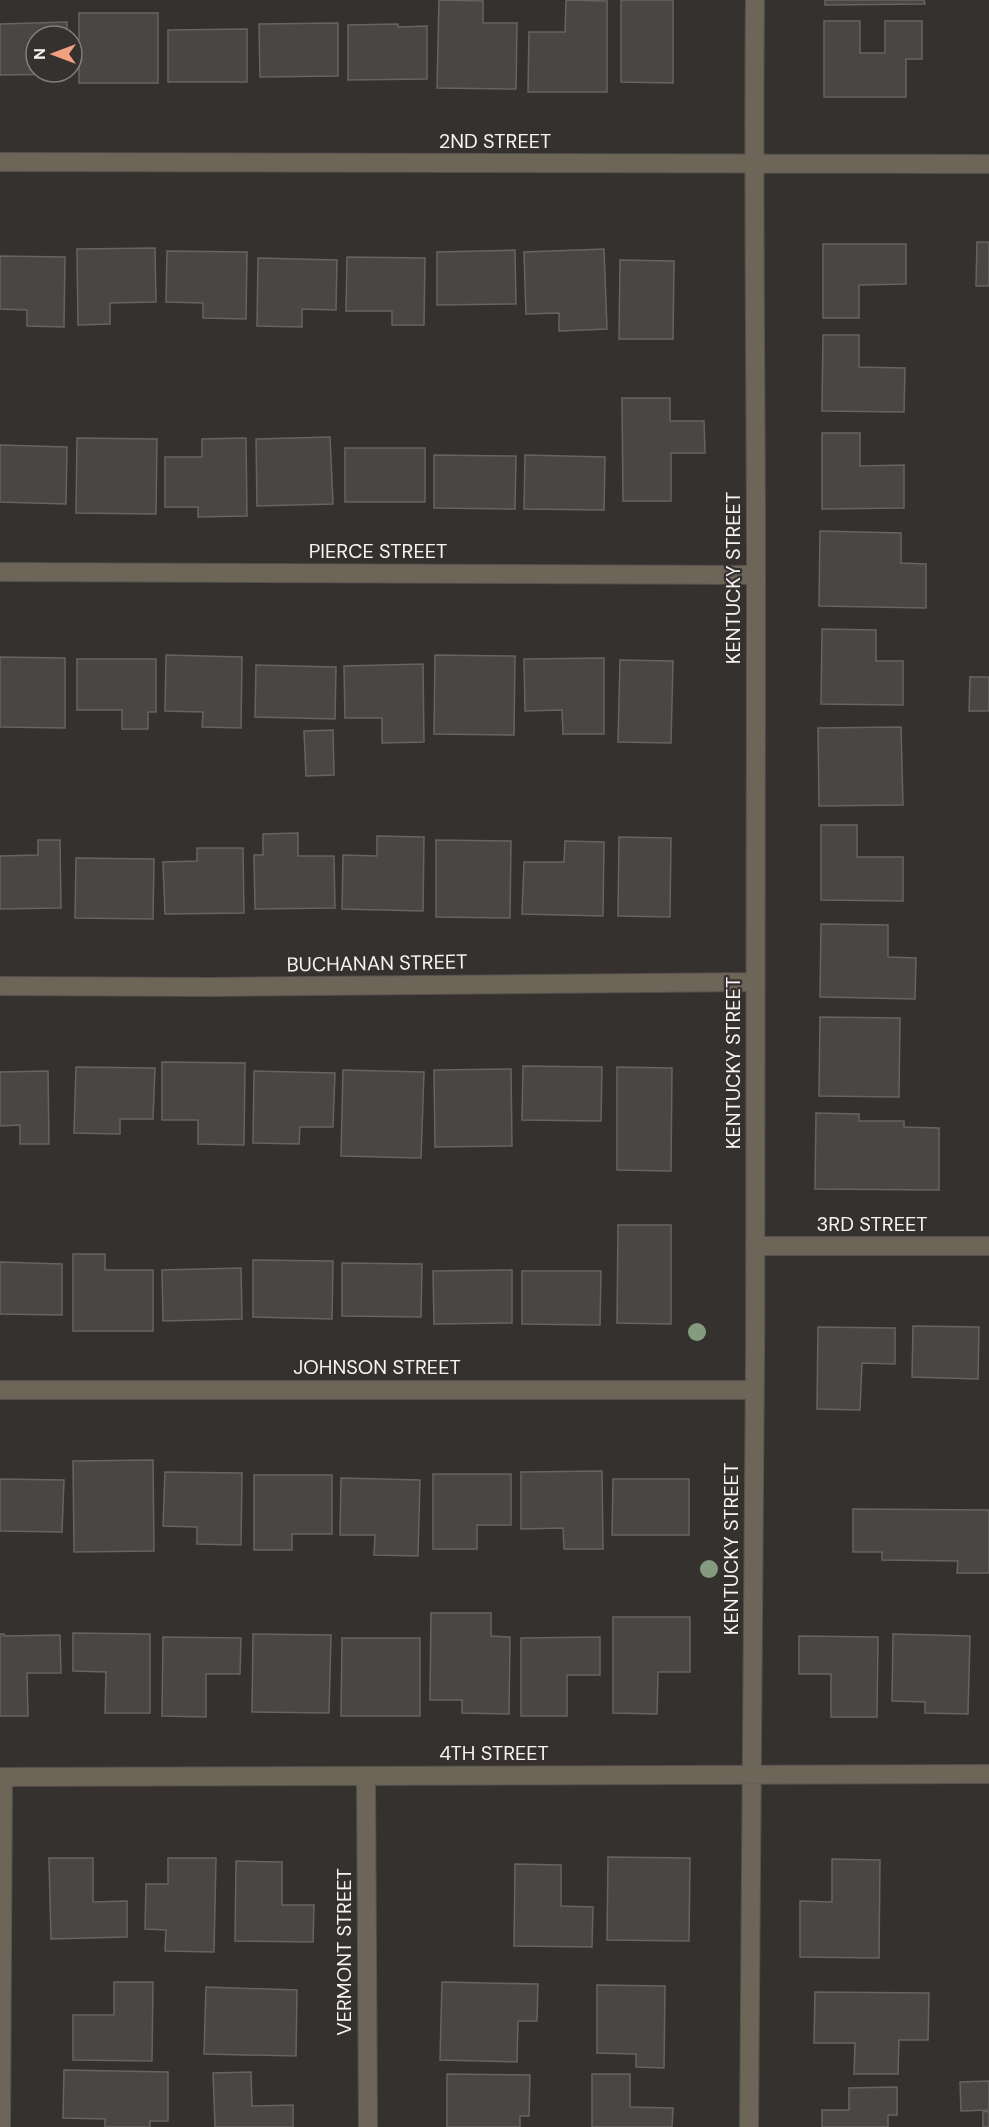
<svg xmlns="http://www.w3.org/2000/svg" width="989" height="2127" font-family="'DM Sans',sans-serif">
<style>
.building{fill:#494643;stroke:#676460;stroke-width:1.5}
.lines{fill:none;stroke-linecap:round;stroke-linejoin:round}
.street-casing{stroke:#54504e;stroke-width:20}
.street{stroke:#6e6559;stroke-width:18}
.tree{fill:#859b7f}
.labels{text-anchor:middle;stroke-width:4.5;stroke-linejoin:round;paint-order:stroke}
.street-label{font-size:20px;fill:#f6f3f2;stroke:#35312f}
</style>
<rect width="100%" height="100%" fill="#35312f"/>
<path class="building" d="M439,0l44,1v22h34l-1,66 -79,-1z
M566,0l41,1v91h-79l1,-60h36z
M621,0h52v83l-52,-1z
M825,0h99l1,4 -100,1z
M79,13h79v70h-79z
M824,21h36v32h25v-32h37v38h-16v38h-82z
M67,22v14h-31v36h32v2l-68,1v-51z
M338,23v53l-78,1 -1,-53z
M398,24v3l29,-1v53l-79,1v-55z
M247,29v53h-79v-52z
M977,242h12v44h-13z
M823,244h83v40l-47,1v33h-36z
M155,248l1,54 -46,1v21l-32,1 -1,-76z
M604,249l3,80 -48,2v-18l-33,1 -2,-62z
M515,250l1,54 -79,1v-53z
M167,251l80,1 -1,67 -43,-1v-15l-37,-1z
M0,256l65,1 -1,70 -37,-1v-16l-27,-1z
M347,257l78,1 -1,67h-32v-14h-46z
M258,258l79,2 -1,50 -34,-1v18l-45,-1z
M620,260l54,1 -1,78h-54z
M823,335h36v32l46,1 -1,44 -82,-1z
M622,398h48v23h34l1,32h-34v48h-48z
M822,433h38v33l44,-1v43l-82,1z
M330,437l3,67 -76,2 -1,-67z
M77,438l80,1 -1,75 -80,-1z
M246,438l1,78 -49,1v-10h-33v-50h37v-18z
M0,445l67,2 -1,57 -66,-2z
M345,448h80v54h-80z
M434,455l82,1 -1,53 -81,-1z
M525,455l80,2 -1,53 -80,-1z
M820,531l81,2v30l25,1v44l-107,-2z
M822,629l54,1v31h27v44l-82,-1z
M166,655l76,2 -1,71 -39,-1 1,-15 -38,-1z
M435,655l80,1 -1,79 -80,-1z
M0,657l65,1v70l-65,-1z
M604,658v76h-41l-1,-24 -37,1 -1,-52z
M77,659h79v53h-8v17h-26v-19h-45z
M620,660l53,1 -2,82 -53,-1z
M423,664l1,78 -42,1v-25h-37l-1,-52z
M256,665l80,2 -1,52 -80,-2z
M970,677h19v34h-20z
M901,727l2,78 -84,1 -1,-78z
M333,730l1,45 -28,1 -2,-45z
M821,825h36v32h46v44l-82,-1z
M298,833v23h36l1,52 -80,1 -1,-54h9v-21z
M377,836l47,1 -1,74 -81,-2 1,-54 34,1z
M619,837l52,1 -1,79 -52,-1z
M38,840h22l1,68 -61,1v-53l38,-1z
M436,840l75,1 -1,77 -74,-1z
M565,841l39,1 -1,74 -81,-2 2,-52h40z
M197,848h46l1,65 -79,1 -2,-52 34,-1z
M76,858l78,1 -1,60 -78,-1z
M821,924l67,1v32l28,1 -1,41 -95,-2z
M820,1017l80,1 -1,79 -80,-1z
M162,1062l83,1 -1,82 -46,-1v-24h-36z
M523,1066l79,1 -1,54 -79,-1z
M76,1067l79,1 -2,51h-33v15l-46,-1z
M617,1067l55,1 -1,103 -54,-1z
M511,1069l1,77 -77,1 -1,-77z
M343,1070l81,2 -3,86 -80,-2z
M48,1071l1,73h-29v-19l-20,1v-54z
M254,1071l81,2 -2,54h-33l-1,17 -46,-1z
M816,1113l43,1v7h45v6l35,1v62l-124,-1z
M618,1225h53v99l-54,-1z
M73,1254h32v16h48v61h-80z
M253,1260l80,1 -1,58 -79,-2z
M0,1262l62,2v51l-62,-1z
M342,1263l80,1 -1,53 -79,-1z
M241,1268l1,51 -79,2 -1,-51z
M512,1270v53l-78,1 -1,-53z
M522,1271h79l-1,54 -78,-1z
M913,1326l66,1 -1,52 -66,-2z
M818,1327l77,1v36l-33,-1 -2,47 -43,-1z
M153,1460l1,91 -80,1 -1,-91z
M602,1471l1,78h-39l-1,-21 -42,1v-57z
M165,1472l77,1 -1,72 -44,-1v-17l-34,-1z
M433,1474h78v51h-34v24h-44z
M254,1475h78v59h-40v16h-38z
M341,1478l79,2 -2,76 -44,-1 1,-20h-35z
M0,1479l64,1 -2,52 -62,-1z
M613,1479h76v56h-77z
M853,1509l136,1v63h-32l1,-12 -76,-1v-8h-29z
M431,1613h60v23l19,1 -1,77 -47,-1v-13h-32z
M613,1617h77v55h-32l-1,42 -44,-1z
M73,1633l77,1v79h-45l1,-41 -33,-1z
M0,1634h4v2l56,-1 1,38h-34l1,43h-28z
M253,1634l78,1 -2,78 -77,-1z
M893,1634l77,2 -2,78 -43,-1v-11l-33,-1z
M799,1636l79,1 -1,80h-46v-43h-32z
M163,1637l78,1 -1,36h-34v43l-44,-1z
M600,1637v38h-33v41h-46v-78z
M342,1638h78v78h-79z
M608,1857l82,1 -1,83 -82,-1z
M49,1858h44v44l34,-1v36l-76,2z
M168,1858h48l-2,94 -49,-1 1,-21 -21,-1 1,-45h22z
M832,1859l48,1 -1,98 -79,-1v-56l32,1z
M236,1861l46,1v43h32l-1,37 -78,-1z
M515,1864l46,1v41l32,1 -1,40 -78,-1z
M114,1982h39l-1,79 -79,-1v-45h41z
M442,1982l96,2 -1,37h-19l-1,41 -77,-2z
M597,1985l68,1 -1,82 -28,-1v-13l-39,-1z
M206,1987l91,3 -1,66 -92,-2z
M815,1992l114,1 -1,47h-29l-1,34h-44l1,-31h-41z
M64,2070l104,2v49h-18v6h-45v-8l-42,-1z
M251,2072l1,34 41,-1v22h-78l-2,-54z
M447,2074l83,1 -1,41h-9v11h-73z
M592,2074h38v33l43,1 -1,19h-80z
M989,2081v29l-28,1 -1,-29z
M897,2087v28h-9v12h-66v-17h27v-22z
M983,2111l6,1v15h-6z"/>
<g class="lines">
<g class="street-casing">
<path id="street" d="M0,162l989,2
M0,572l756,3
M0,986l211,1 544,-5
M755,1246h234
M0,1390h754
M366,1776l2,351
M0,1777l989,-3
M1,2127l2,-350
M749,2127c6,-517 8,-1033 7,-1550 0,-192 -3,-385 -1,-577"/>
</g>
<use href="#street" class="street"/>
</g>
<g class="tree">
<circle cx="697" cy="1332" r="9"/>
<circle cx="709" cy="1569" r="9"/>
</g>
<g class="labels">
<g class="street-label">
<text x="495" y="148">2ND STREET</text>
<text x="378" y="558">PIERCE STREET</text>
<text transform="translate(733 578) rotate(-90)" y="7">KENTUCKY STREET</text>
<text transform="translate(377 963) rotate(-1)" y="7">BUCHANAN STREET</text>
<text transform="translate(733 1063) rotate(-90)" y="7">KENTUCKY STREET</text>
<text x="872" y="1231">3RD STREET</text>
<text x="377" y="1374">JOHNSON STREET</text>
<text transform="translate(731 1549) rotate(-90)" y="7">KENTUCKY STREET</text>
<text x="494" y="1760">4TH STREET</text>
<text transform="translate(344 1952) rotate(-90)" y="7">VERMONT STREET</text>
</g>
</g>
<g transform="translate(54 54) rotate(270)"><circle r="28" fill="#35312f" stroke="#827f7d" stroke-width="1.5"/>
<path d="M0-4.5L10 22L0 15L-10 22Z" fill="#f2a17e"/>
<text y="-9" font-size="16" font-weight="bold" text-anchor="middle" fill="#f6f3f2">N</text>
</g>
</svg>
